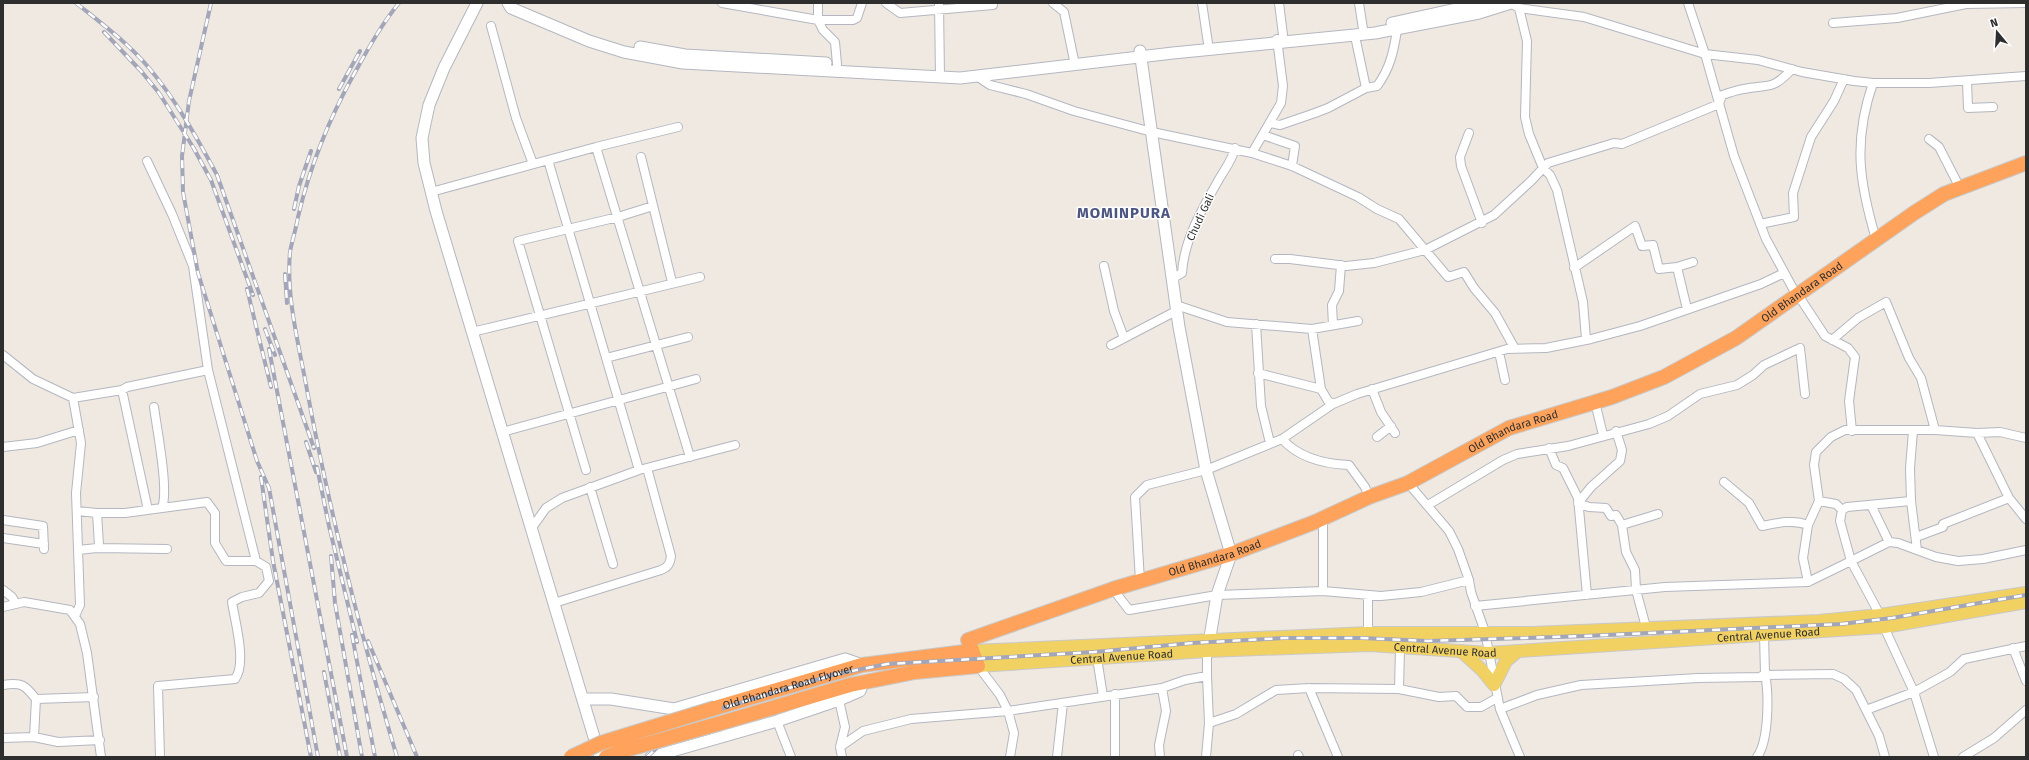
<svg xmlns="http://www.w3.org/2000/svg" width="2029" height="760" font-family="'Fira Sans',sans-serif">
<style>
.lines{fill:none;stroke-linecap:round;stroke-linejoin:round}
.street-casing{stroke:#b4b7c1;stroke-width:10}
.secondary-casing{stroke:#b4b7c1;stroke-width:13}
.primary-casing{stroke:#c9c9c9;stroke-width:14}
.highway-casing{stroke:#c9c9c9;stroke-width:16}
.street{stroke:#fff;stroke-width:8}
.secondary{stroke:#fff;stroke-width:11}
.primary{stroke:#f2d163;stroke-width:12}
.highway{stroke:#ffa35c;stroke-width:14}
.rail-casing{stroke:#a3a6b8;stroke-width:4}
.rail{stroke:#fff;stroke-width:2.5;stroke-dasharray:8;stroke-linecap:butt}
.highway-bridge-casing{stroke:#c9c9c9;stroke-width:16;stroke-linecap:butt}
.highway-bridge{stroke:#ffa35c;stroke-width:14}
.labels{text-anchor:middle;stroke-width:3;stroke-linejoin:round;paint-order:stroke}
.street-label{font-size:11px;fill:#2e2e2e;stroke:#fff}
.district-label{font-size:15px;font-weight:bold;letter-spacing:1px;fill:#4d5680;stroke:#fff}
</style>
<rect width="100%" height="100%" fill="#efe9e1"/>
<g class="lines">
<g class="street-casing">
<path id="street" d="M722,3l96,17h35l4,-2 5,-15
M818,3v17l5,10 12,12 2,22
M886,3l14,10 93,-8v-2
M939,3l1,74
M1053,3l11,9 11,53
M1202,3l7,47
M1279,3l5,40
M1359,3l4,26
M1510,3l9,5 65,9 121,37 53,6 44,12 52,9 19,2h56l97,-7
M1688,3l17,51 29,102 32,83 31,57
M1519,8l8,33 -2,76 4,17 14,34 7,7 7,15 26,112 3,37
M1833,23l64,-5 69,-14 60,-1
M491,26l25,92 17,46
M1355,36l11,52
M978,77l12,8 36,9 48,17 78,21 100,21 29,-50 2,-17 -6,-47
M1967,81l1,27 25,-1
M1873,83c-20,58 -14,99 3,156
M1270,123l10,2 35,-12 13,-5 38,-20 11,-2c13,-17 17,-36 20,-56
M1469,133l-9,24 1,9 21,57
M1263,135l32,11 -3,20
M1929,139l10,8 21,41
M596,147l94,310
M1252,153l40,13 66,31 19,12 22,10 49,58 16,-5 10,16 21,25 20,36
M641,157l31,125
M548,160l91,310
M431,192l165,-45 82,-20
M1760,224l34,-7 -1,-24 18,-56 23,-36 10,-22
M1275,259h15l56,7 28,-3 51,-13 69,-35 37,-34 17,-18 66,-20 8,1 97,-40 3,-9c7,-2 14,-5 22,-6 24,-5 28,2 48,-20
M1104,266l10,45 10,27
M1677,267l10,42
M1574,268l61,-42 7,20 11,-1 6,24 18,-2 16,-5
M1173,285l2,-8 7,-4c2,-33 20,-64 36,-92 6,-11 14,-20 17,-33
M1798,295l27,41 23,12 7,9 -6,44 3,30
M1176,305l51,17 85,7 46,-8
M1256,324l5,82 9,37
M1333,325l-1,-20 7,-14 2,-26
M1312,329l9,60
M472,332l228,-55
M1832,340l26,-22 28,-16 23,56 12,20 14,52
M1111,345l65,-34
M1499,352l6,28
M3,355l30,24 40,19 8,45 -5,50 4,112 -5,11
M606,358l82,-21
M208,370l48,191
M1258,373l63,16 7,12 5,3
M1372,389l9,23 14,21
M122,390l26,120
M73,398l49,-8 5,-3 81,-17 -15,-104 -21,-52 -25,-53
M1595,402l8,33
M1616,431l6,19 -2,11 -29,26 -13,16 11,4 17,1 5,8 5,-1 6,10
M1913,431l-3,37 1,33 6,49
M502,432l194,-53
M1977,433l32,65 17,21
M1377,437l14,-11
M1282,439c17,19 42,25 67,26l16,22 4,10
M3,447l34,-4 42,-13
M1549,448l7,17 7,3 15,30 9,97
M586,470l-68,-229 100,-24 35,-11
M1724,482l25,21 13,23c15,-3 31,-7 46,-1
M1408,483l41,48 9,18 11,31
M590,487l23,77
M1819,501l17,3 6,6 5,-3 64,-6
M1428,505l75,-45 14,-6 51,-8 81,-22 19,-8 32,-22 37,-9 16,-10 11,-10 36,-17 5,46
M1871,505l18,37
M1842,510l-2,11 11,40 38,-19 9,1 38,14 22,4 25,-2 43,-9
M77,511l20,2 2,32 -2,3 -19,2
M97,513h28l37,-5c7,-18 -5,-78 -8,-101
M3,520l40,6 1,23
M531,529l15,-21 16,-10 77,-28 96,-25
M3,538l41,6
M1916,539v-2l27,-10v-3l66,-26
M97,548l70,1
M1140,581l-5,-84 12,-12 59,-15 76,-31 51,-35 24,-10 150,-45 39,-1 45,-9 49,-13 121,-42 23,-11
M1808,582l-5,-24 5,-33 11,-24 -5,-36 2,-13 15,-15 14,-7h90l42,3 23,-1 26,6
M1113,589l16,21 88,-15 106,-4 58,5 40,-4 48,-12 2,12 14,40 15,77 37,-14 44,-10 117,-7 62,-1 5,-3 -1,-40
M3,590l9,7 3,5
M1323,591v-72
M554,603l107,-33c7,-3 9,-6 10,-14l-24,-88
M1475,606l190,-19 143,-5 43,-21 29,54 4,12 30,65 20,65
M3,607l21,-5 46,8 10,14 7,29 14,104
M1646,627l-10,-37 -1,-20 -9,-18 -4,-27 36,-11
M1368,633v-38
M2013,648l13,33
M1097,658l6,38
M978,666l22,29 8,16 154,-23 23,-8 22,-4v-25
M1765,675l68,-1 11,5 12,11 10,20 48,-18 36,-20 14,-13 62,-13
M1207,676l2,47 27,-9 40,-24 33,-2 90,1 1,-41
M3,685c19,-3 22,0 33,14l-2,38
M1309,688l29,69
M1399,689l40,8 17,-1 11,11h14l16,-9
M36,699l58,-2
M839,700l6,27 -5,20 2,10
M1500,709l20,48
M1866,710l13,26 6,21
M777,721l14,36
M3,738l31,-1 24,5 42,-2
M840,747l23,-16 48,-12 97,-8 6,22 -4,24
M1298,755l1,2
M160,757l-2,-71 77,-7c12,-16 0,-57 -3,-77l10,-5 17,-4 10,-12 -3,-14 -10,-6h-30l-11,-18v-30l-8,-11 -45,6
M1057,757l6,-54
M1115,757v-63
M1160,757l-1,-12 7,-34 -4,-23
M1206,757l3,-34
M1757,757c12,-16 12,-63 8,-83
M1963,757l31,-19 32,-28"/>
</g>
<g class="secondary-casing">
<path id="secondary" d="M477,3l-33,65 -15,37 -7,33 2,25 12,48 164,546
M508,3l3,5 78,33 35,11 59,11 277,15 213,-25 202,-20 104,-20 32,-10
M1392,23l92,-20
M640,47l45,8 141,8
M1140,51l39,276 27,143 25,84 -14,41 -9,54
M583,699h28l63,10 171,-50 17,6
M651,757l126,-36 62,-21 21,-9 3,-9"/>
</g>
<g class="primary-casing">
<g id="primary">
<path d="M972,651l396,-18h164l287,-12 61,-6 146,-22"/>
<path d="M1461,651l21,19 12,15 12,-24 12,-10"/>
<path id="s1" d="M978,666l229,-15 163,-6 118,8 396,-26 142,-25"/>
</g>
</g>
<g class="highway-casing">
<g id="highway">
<path id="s2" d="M715,708l147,-43 110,-14"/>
<path id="s3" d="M721,723l129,-38 65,-13 63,-6 -10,-26 145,-51 118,-35 84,-32 54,-25 39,-14 101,-55 103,-31 52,-20 72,-39 178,-125 30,-19 82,-31"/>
</g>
</g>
<use href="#street" class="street"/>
<use href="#secondary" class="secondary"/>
<use href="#primary" class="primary"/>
<use href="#highway" class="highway"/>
<g class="rail-casing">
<path id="rail" d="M76,3c25,20 52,40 73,65 27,32 48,70 68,107l97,273
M211,3l-22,98 -7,55 1,36 15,81 59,188 12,27 49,269
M104,32l37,39 18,22 34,54 18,33 42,115
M339,89l21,-38
M294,209l5,-23 12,-35
M285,274l2,29
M247,289l24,98
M265,329l10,26
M269,349l78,408
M306,442l10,30
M317,467l12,59 28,116
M261,477l12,84 38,196
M331,556l4,47 27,154
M352,635l23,122
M368,641l49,116
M324,672l16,85
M397,757c-36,-121 -67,-243 -90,-367 -8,-45 -21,-92 -17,-138 2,-11 6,-23 8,-35 12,-51 31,-98 56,-143 14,-25 27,-49 45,-71
M647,757l29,-27 34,-18 122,-37 55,-11 207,-12 98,-9 92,-5h78l66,3 157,-5 256,-12 51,-6 134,-23"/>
</g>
<use href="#rail" class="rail"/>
<g class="highway-bridge-casing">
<path id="highway-bridge" d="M571,757l30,-14 114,-35
M606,757l16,-6 99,-28"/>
</g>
<use href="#highway-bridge" class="highway-bridge"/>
</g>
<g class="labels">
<g class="street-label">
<text transform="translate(1200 217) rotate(-65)" y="4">Chudi Gali</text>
<text dy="4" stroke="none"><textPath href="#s3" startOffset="1200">Old Bhandara Road</textPath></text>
<text dy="4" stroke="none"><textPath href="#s3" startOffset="877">Old Bhandara Road</textPath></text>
<text dy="4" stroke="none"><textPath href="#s3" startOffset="552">Old Bhandara Road</textPath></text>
<text dy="4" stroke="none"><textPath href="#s1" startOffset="792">Central Avenue Road</textPath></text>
<text dy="4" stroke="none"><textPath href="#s1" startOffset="468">Central Avenue Road</textPath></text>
<text dy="4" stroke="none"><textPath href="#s1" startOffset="144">Central Avenue Road</textPath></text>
<text dy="4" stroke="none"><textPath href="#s2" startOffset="76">Old Bhandara Road Flyover</textPath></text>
</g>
<g class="district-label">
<text x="1124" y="218">MOMINPURA</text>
</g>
</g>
<rect width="2029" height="760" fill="none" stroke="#2e2e2e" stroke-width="8"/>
<g transform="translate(1997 32) rotate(342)" stroke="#ffffff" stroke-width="3" paint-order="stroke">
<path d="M0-3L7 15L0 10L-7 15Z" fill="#2e2e2e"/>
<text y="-6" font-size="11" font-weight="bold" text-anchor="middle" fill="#2e2e2e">N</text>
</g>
</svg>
